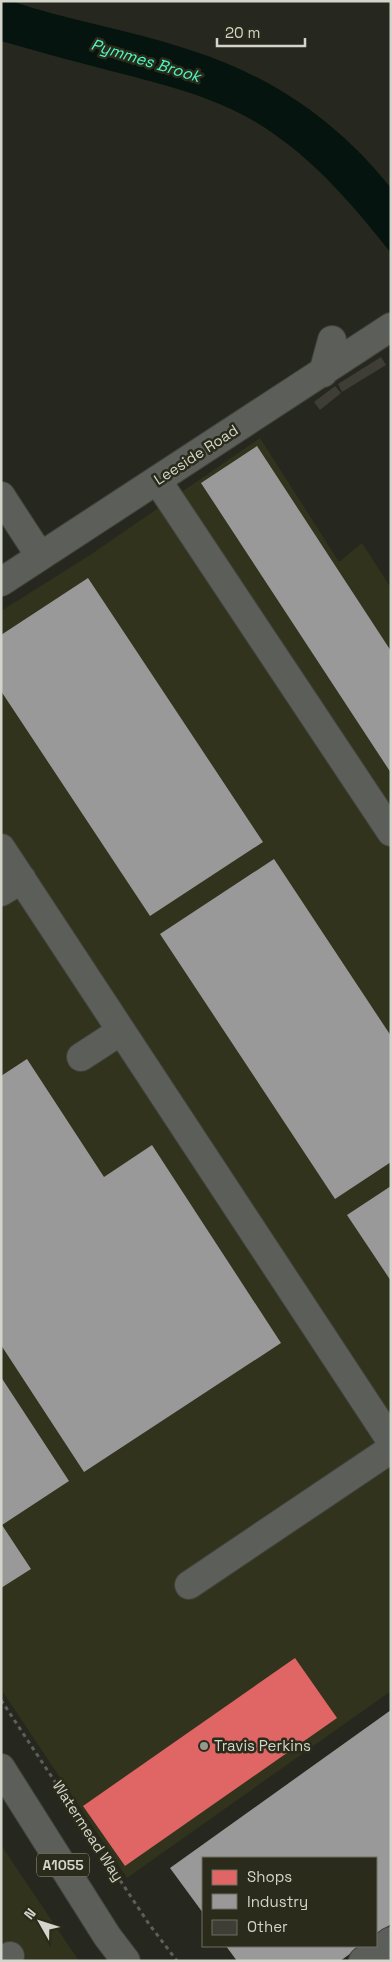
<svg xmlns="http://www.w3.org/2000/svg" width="392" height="1962" font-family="'Space Grotesk',sans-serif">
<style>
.built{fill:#31331c}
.water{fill:#06140f}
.shops{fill:#e06666}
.industry{fill:#999}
.building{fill:#3e3d36}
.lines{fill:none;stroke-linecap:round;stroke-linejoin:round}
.minor-casing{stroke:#41423a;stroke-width:30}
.major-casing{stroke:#41423a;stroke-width:30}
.path{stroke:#5d5f5a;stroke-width:3;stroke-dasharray:4 4;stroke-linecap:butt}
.minor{stroke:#5c5e5a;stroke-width:28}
.major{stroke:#5c5e59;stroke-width:28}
.poi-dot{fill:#96988e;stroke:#2a2b1a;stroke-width:2}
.labels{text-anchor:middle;stroke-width:5;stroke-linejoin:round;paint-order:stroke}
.shield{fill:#2a2b1a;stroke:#a0a295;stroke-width:1}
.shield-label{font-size:14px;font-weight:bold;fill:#d3d5ca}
.street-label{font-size:15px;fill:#d3d5ca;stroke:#2a2b1a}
.poi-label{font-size:15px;fill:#d3d5ca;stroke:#2a2b1a;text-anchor:start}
.water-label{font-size:16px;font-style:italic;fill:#4bfbc6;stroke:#2a2b1a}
</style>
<rect width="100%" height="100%" fill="#26271e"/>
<path class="built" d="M260,438l79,124 23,-19 29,45v1103l-264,187 -126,-189v-1078l89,-56z
M1,1845l78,116h-78z"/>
<path class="water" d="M1,1h10c58,20 121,29 179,49 82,26 147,71 201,138v65c-35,-44 -71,-87 -117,-119 -47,-34 -104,-48 -159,-62 -38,-10 -76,-20 -114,-31z"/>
<path class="shops" d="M295,1658l42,60 -212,148 -42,-60z"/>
<path class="industry" d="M257,446l134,205v122l-190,-290z
M88,578l175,264 -113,74 -149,-225v-56z
M274,859l117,177v126l-56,37 -175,-265z
M27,1059l77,118 48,-32 129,198 -197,129 -83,-127v-269z
M391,1186v95l-44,-66z
M1,1377l68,104 -67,44 29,44 -30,19z
M391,1710v214l-15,11v-77h-173v55l-33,-45z
M226,1946h135l-21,15h-103z"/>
<path class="building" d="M381,357l5,8 -44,27 -4,-8z
M335,386l6,7 -21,17 -6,-8z"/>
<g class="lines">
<g class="minor-casing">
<path id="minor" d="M323,373l9,-33
M157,480l234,352
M1,496l39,60
M1,582l390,-255
M1,848l390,593
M1,892l21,-13
M81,1057l40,-26
M189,1585l202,-136
M4,1961l6,-5
M363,1961l28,-20"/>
</g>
<g class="major-casing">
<path id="major" d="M1,1768l106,168 19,25"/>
</g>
<path class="path" d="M1,1700l148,224 28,37"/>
<use href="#minor" class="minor"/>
<use href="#major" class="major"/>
</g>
<circle class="poi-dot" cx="204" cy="1746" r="5"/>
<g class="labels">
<rect class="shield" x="37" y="1853.5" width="52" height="23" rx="4"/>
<g class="shield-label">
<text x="63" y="1870">A1055</text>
</g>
<g class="street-label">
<text transform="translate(196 455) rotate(-33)" y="5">Leeside Road</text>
<text transform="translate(88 1831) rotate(57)" y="5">Watermead Way</text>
</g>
<g class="poi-label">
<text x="214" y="1751">Travis Perkins</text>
</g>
<g class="water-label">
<text transform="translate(146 60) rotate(17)" y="6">Pymmes Brook</text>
</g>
</g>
<rect width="392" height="1962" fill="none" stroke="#d3d5ca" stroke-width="5"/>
<rect x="202" y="1857" width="175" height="90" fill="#2a2b1a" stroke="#6e6f60"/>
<rect x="212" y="1870" width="25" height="15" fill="#e06666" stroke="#6e6f60"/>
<text x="247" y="1882" font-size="15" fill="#d3d5ca">Shops</text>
<rect x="212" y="1894" width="25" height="15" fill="#999999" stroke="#6e6f60"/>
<text x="247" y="1907" font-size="15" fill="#d3d5ca">Industry</text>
<rect x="212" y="1920" width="25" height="15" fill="#3e3d36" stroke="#6e6f60"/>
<text x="247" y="1932" font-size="15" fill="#d3d5ca">Other</text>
<g transform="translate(40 1922) rotate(309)" stroke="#2a2b1a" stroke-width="4" paint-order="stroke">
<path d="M0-4L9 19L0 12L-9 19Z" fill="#d3d5ca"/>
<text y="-8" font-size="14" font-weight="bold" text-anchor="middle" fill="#d3d5ca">N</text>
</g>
<path d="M217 38v8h88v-8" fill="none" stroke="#d3d5ca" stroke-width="2.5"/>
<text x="225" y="38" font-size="15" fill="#d3d5ca" stroke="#2a2b1a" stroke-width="4" paint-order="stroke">20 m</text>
</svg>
